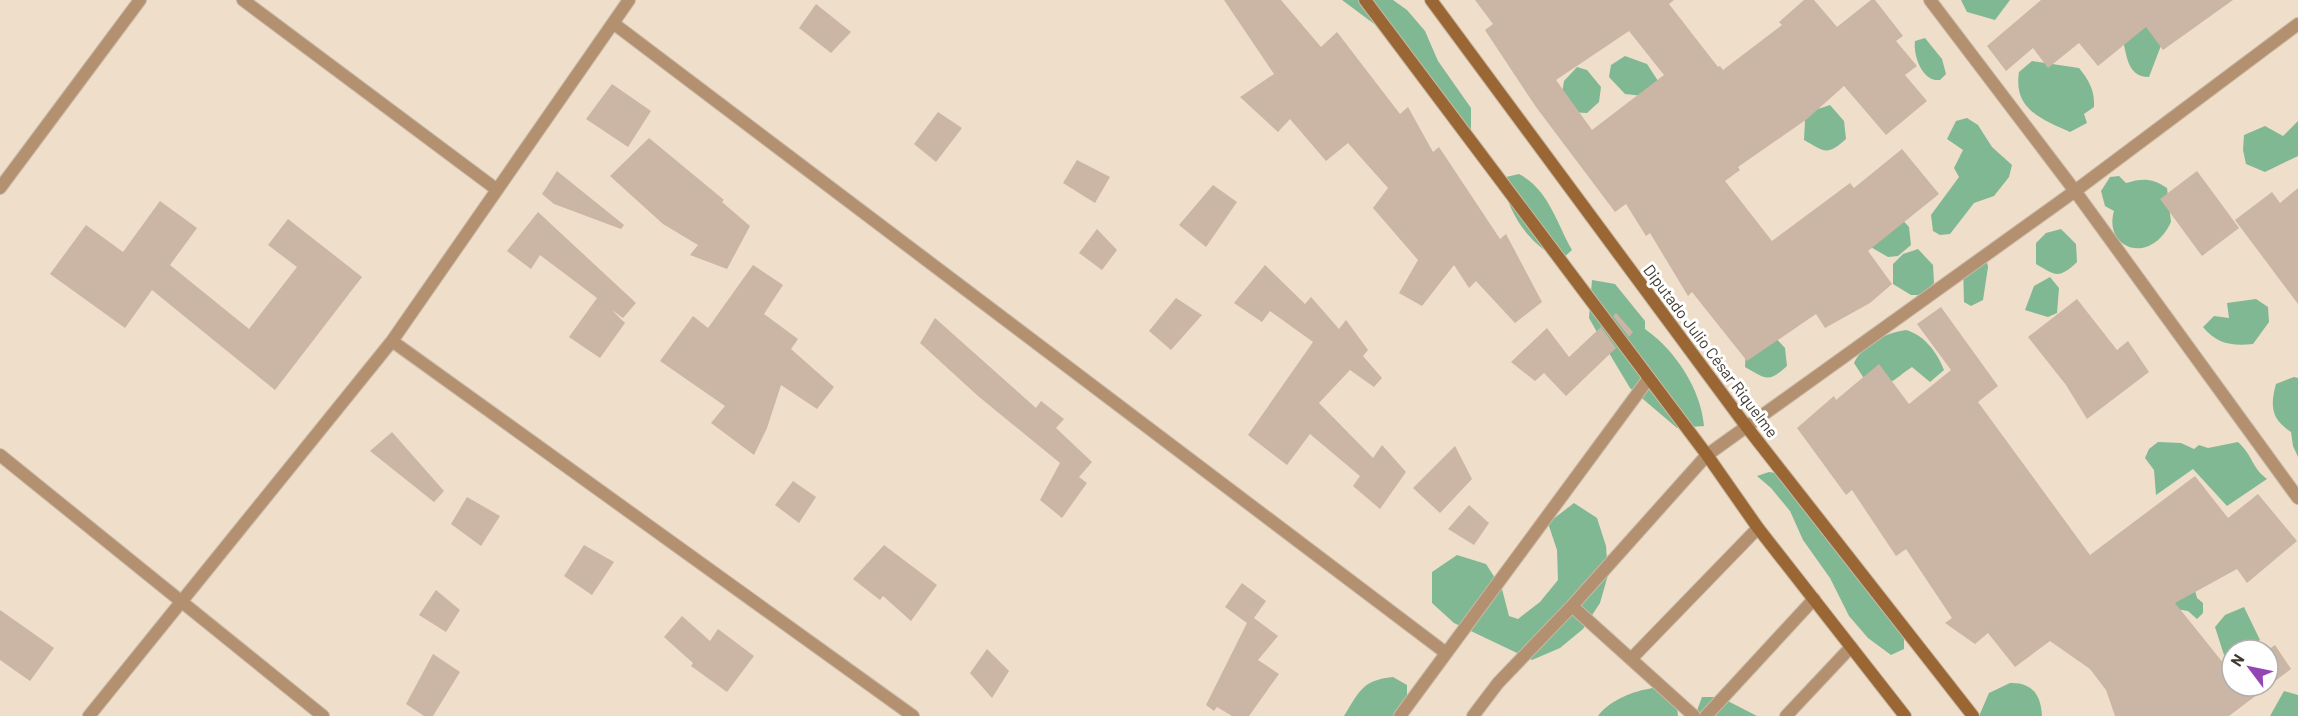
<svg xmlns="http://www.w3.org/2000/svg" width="2298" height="716" font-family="Barlow,sans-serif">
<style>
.forest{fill:#80b893}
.building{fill:#cbb5a5;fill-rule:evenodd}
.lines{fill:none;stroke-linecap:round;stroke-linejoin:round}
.lane-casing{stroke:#c8b9a7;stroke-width:14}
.street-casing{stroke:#c8b9a7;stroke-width:14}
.secondary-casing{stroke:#c8b9a7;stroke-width:14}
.lane{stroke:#b3906f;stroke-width:12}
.street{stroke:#b3906f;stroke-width:12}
.secondary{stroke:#9a6734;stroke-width:12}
.labels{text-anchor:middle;stroke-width:6;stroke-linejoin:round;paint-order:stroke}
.street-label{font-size:16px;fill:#3e382f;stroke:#fff}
</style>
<rect width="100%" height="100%" fill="#efdec9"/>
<path class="forest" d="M1342,0h51l14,10 18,21 13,30 33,47v33l-90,-112z
M1961,0h49l-15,20 -28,-8z
M2149,17l13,26 -13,34c-23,0 -22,-24 -27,-40z
M1925,38l17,21 4,15 -6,6c-18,2 -27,-25 -25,-39z
M1625,56l22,8 13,20 -17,12 -18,-2 -16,-17 2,-12z
M2032,61l47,7c10,12 16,23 15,39l-10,7 3,9 -17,9c-29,-13 -57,-23 -51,-60z
M1577,67l10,3 14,17 -2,15 -12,11 -19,-1 -8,-6 4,-25z
M1830,105l14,16 2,18c-19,17 -21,13 -42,1l1,-20 10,-10z
M1967,118l11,7 14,22 20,18 -3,12 -15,19 -20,7 -24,31 -10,1 -7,-4 -2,-16 28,-38 -5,-9 9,-18 -16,-11 9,-18z
M2298,121v35l-33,16 -19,-8 -3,-14 1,-15 21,-9 18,10z
M1519,174c30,16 37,48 53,76l-11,10c-32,-15 -54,-48 -59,-82z
M2119,176l7,7c17,-5 26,-5 41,5l4,34c-21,45 -68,26 -57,-11l-9,-5 -4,-15 9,-14z
M1894,211l15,16 2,18 -13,11 -10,1 -19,-11z
M2061,229l15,15 1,18c-18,17 -21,14 -41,2v-21l10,-10z
M1918,249l15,16 1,18 -12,12h-11l-18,-11v-20l10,-10z
M1978,256l9,6 1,5 -5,33 -12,6 -7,-4 -1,-36 8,-8z
M2050,277l9,11 -2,25 -9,4 -23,-7 9,-24z
M1592,280l23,4 30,37v8c30,21 56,60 59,97l-27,2 -47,-40 -24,-40 -17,-30z
M2256,299l12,8 1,15 -16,22c-22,2 -36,0 -50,-17l11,-11 15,2 -2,-15z
M1906,330c18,5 31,22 38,40l-14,12 -18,-15c-24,16 -15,18 -47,13l-11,-17c9,-19 31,-30 52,-33z
M1771,333l14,15 2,18c-19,17 -21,13 -42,1l1,-20z
M2294,377l4,1v79l-5,-11 -2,-14c-20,-13 -21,-26 -15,-48z
M2158,442l23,1 13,6 5,-4 9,3 30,-6c16,15 13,25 29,37l-40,27 -34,-37 -37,26 -2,-25 -9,-12 4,-9z
M1769,472l15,2 23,19 97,141v15l-13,6 -23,-17 -19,-22 -19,-38 -27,-38 -13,-29 -19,-23 -14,-12z
M1574,503l23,15 9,28 2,29 -8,28 -17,26 -23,19 -28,12 -78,-37 -22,-20v-31l25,-17 29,9 16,25 7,27 9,3 22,-17 18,-22 -1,-30 -9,-27z
M2166,582l28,5 3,11 6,5v10l-6,6 -9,-8 -12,-2z
M2244,607l16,33 -14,10h-14v9l-8,-4 -9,-28 10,-12z
M1393,677l14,8v15l-5,16h-58c15,-24 18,-36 49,-39z
M2010,683c22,-1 31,12 32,33h-63l10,-23z
M1653,688l24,18 1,10h-80c12,-16 35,-25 55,-28z
M2284,691l14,4v21h-28z
M1702,697h18l37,19h-62z"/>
<path class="building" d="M1224,0h57l40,47 16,-15 63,82 8,-7 25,45 6,-5 61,92 6,-5 36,68 -27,21 -39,-42 -7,7 -15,-23 -32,41 -23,-13 19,-33 -45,-52 15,-20 -40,-45 -22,18 -36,-42 -12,13 -38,-35 34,-23z
M1475,0h199l-5,4 49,63 2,-1 3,4 59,-45 -3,-3 25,-22h10l23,27 34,-27h4l28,36 -7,5 21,25 -12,9 22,26 -41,34 -42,-49 -37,33 -69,48 2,3 -15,11 47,60 78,-58 4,5 48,-39 37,45 -71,57 24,33 -22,19 -45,25 -9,-14 -69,47 -55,-69 -4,4 -38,-63 -4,3 -20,-32 -11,8 -79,-105 -51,-77 8,-6zM1629,31l35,44 -72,55 -36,-50z
M2041,0h192l-70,50 -17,-23 -48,39 -19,-23 -31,25 -15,-20 -27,23 -19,-25z
M816,4l35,28 -20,21 -32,-25z
M612,84l39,27 -23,36 -42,-28z
M938,112l24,16 -26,34 -22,-18z
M649,138l75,62 -2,2 28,24 -23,43 -37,-14 8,-10 -35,-21 -53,-48z
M1077,160l33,17 -15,26 -32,-20z
M557,171l67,54 -3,4 -67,-25 -12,-10z
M2197,171l42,57 -37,28 -42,-57z
M1213,185l24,17 -31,45 -27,-22z
M2298,188v116l-63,-84 37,-28 8,11z
M160,201l37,27 -27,37 79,64 48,-62 -29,-22 20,-26 74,58 -87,113 -123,-100 -27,38 -75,-54 36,-49 37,27z
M538,212l98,91 -13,15 -11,-8 13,13 -25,35 -31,-21 28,-39 -57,-43 -9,14 -24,-18z
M1097,229l20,21 -15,20 -23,-17z
M753,265l30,20 -19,29 34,25 -7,10 43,38 -17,22 -36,-24 -14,43 -13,27 -43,-32 14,-17 -65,-45 33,-45 15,12z
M1265,265l40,39 6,-7 28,32 7,-9 22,30 -5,6 19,22 -8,9 -24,-17 -31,33 54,55 9,-13 24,27 -26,37 -27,-23 7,-10 -50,-42 -23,31 -39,-30 65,-93 -43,-31 -8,11 -28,-19z
M1176,298l26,17 -31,35 -22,-19z
M2077,299l40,51 11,-9 21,31 -62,47 -21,-34 -38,-48z
M1941,307l57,79 -20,16 112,153 105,-79 33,42 30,-24 39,47 -50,42 -10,-14 -62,34 57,71v12h36v-36l7,-5 16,24 -62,47h-114l-9,-26 -16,-21 -40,-28 -35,26 -27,-34 -13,11 -30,-21 7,-5 -46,-69 -10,7 -44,-66 -6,5 -49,-67 37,-32 2,4 43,-36 30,40 42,-34 -34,-46z
M1616,313l17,19 -4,5 -16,-21z
M935,318l101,90 5,-7 23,18 -8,9 36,34 -13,15 8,6 -25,35 -22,-18 20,-37 -82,-67 -58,-53z
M1601,327l15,21 -50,48 -22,-23 -9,8 -24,-19 36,-34 22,29z
M392,432l52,59 -10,11 -64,-51z
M1455,446l17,33 -32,34 -27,-25z
M793,481l23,16 -17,26 -24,-18z
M467,497l33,19 -19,30 -30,-22z
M1469,505l20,18 -15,22 -26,-16z
M584,545l30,17 -22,33 -28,-19z
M884,545l53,40 -26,36 -28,-25 -3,4 -27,-21z
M1242,583l24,18 -12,17 24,18 -20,24 21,14 -30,42h-17l-15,-9 -3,4 -8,-6 41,-82 -22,-16z
M436,590l24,20 -14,22 -27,-17z
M0,610l54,38 -24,33 -30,-21z
M682,616l28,25 8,-12 36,27 -27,36 -36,-26 2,-3 -29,-26z
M987,649l22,22 -17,27 -22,-25z
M433,654l27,18 -27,44h-9l-18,-12z"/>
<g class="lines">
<g class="lane-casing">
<path id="lane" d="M1631,659l127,-131
M1473,716l25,-33 74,-77
M1694,716l-122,-110 135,-151
M1706,716l108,-117
M1786,716l65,-69"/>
</g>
<g class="street-casing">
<path id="street" d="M243,0l253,189
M1930,0l145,191 223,307
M613,23l833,630
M0,188l140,-188
M392,341l521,375
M0,455l323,261
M1707,455l368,-264 223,-167
M89,716l303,-375 237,-341
M1400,716l249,-338"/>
</g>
<g class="secondary-casing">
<path id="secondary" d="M1365,0l342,455 51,73 147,188
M1431,0l315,426 227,290"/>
</g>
<use href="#lane" class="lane"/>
<use href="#street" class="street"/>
<use href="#secondary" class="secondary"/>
</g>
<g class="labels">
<g class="street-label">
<text transform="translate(1711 351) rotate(53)" y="6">Diputado Julio César Riquelme</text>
</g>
</g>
<g transform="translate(2250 668) rotate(302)"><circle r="28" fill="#ffffff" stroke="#b2afac" stroke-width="1.5"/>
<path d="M0-4.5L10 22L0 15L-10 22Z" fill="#9445b5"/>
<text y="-9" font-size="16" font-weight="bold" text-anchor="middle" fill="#3e382f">N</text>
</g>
</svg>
